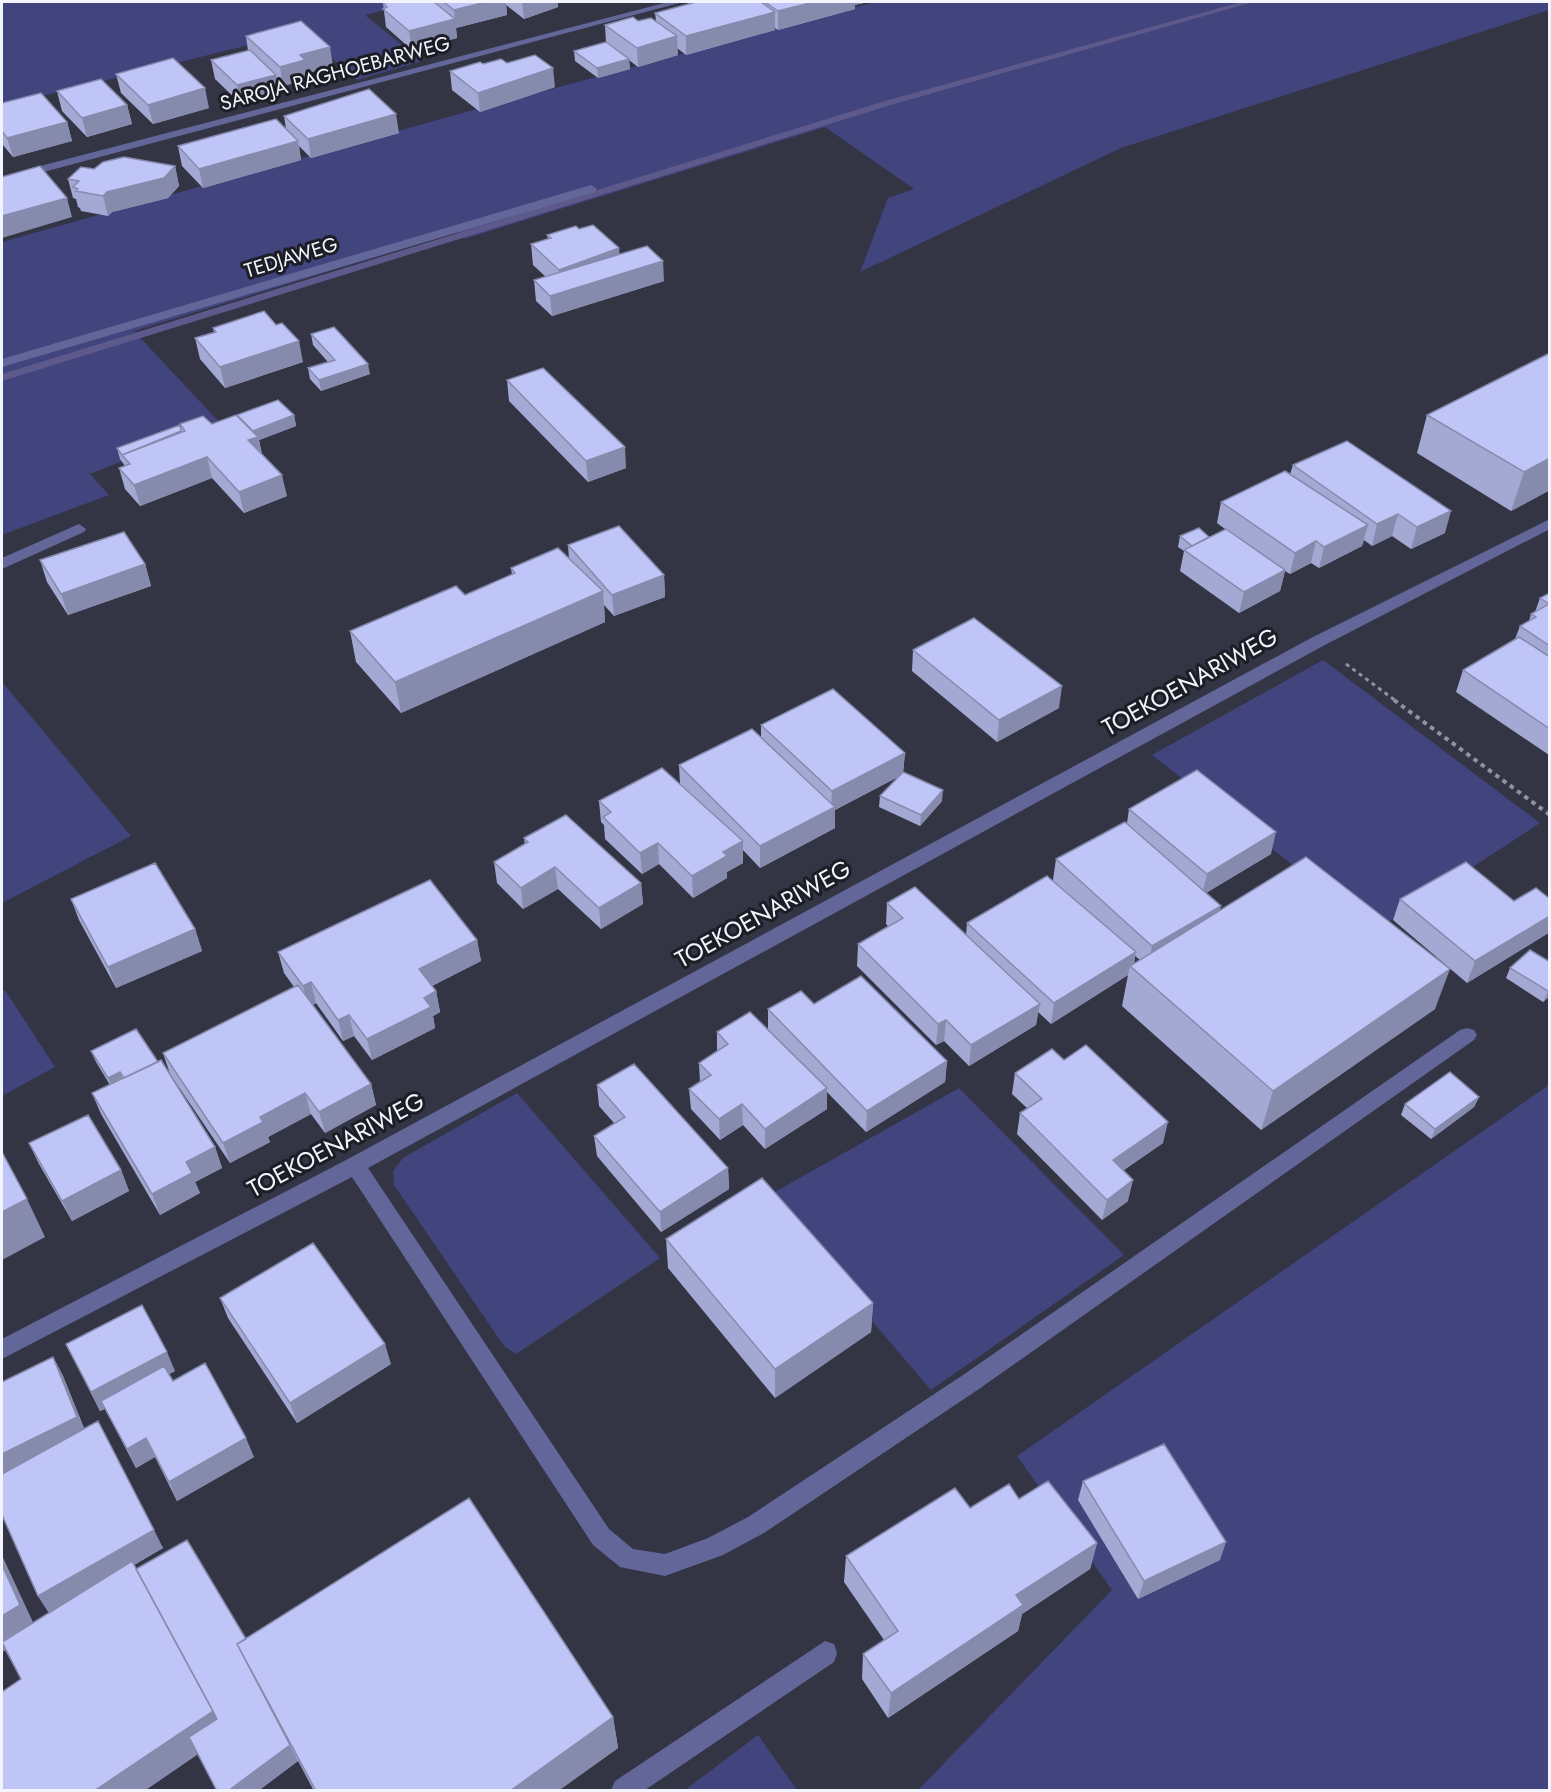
<svg xmlns="http://www.w3.org/2000/svg" width="1551" height="1792" font-family="Jost,sans-serif">
<style>
.green{fill:#41447d}
.lines{fill:none;stroke-linecap:round;stroke-linejoin:round}
.stream{fill:#5d598b;fill-rule:evenodd}
.path-far1{stroke:#90929f;stroke-width:3;stroke-dasharray:4 4;stroke-linecap:butt}
.path{stroke:#90929f;stroke-width:4;stroke-dasharray:4.5 4.5;stroke-linecap:butt}
.lane{fill:#626698;fill-rule:evenodd}
.street{fill:#626698;fill-rule:evenodd}
.wall{fill:#a4a9d4;fill-rule:evenodd}
.shaded-wall{fill:#868aac}
.building{fill:#bfc5f6;stroke:#868aac;stroke-width:1.5}
.labels{text-anchor:middle;stroke-width:6;stroke-linejoin:round;paint-order:stroke}
.far-street-label{font-size:20px;fill:#f2f4fe;stroke:#1c1d25}
.street-label{font-size:24px;fill:#f2f4fe;stroke:#1c1d25}
</style>
<rect width="100%" height="100%" fill="#333545"/>
<path class="green" d="M2,2h418l-55,13 57,46 -65,19 -56,-48 -299,74z
M875,2h674v8l-428,138 -261,124 28,-74 26,-9 -89,-62 -361,112 -6,-7 -324,99 86,92 -130,51 19,21 -107,40v-293l464,-130z
M1323,660l217,163 -164,107 -224,-175z
M2,682l129,154 -129,67z
M5,990l50,77 -53,29v-105z
M1549,1085v705h-631l194,-200 -95,-134z
M959,1088l165,167 -193,135 -165,-193z
M517,1093l143,165 -144,96 -12,-8 -110,-161 -1,-14 10,-13z
M758,1735l39,55h-112z"/>
<g class="lines">
<path class="stream" d="M1241,2h12l-362,103 -889,276v-7l883,-273z"/>
<path class="path-far1" d="M1346,664l50,37"/>
<path class="path" d="M1394,700l156,115"/>
<path class="lane" d="M79,524l7,5 -2,3 -82,37v-11z
M825,1641l9,3 3,9 -3,9 -189,128h-34l4,-9z"/>
<path class="street" d="M668,2h15l-681,181v-7z
M591,185l6,4 -2,3 -593,175v-8z
M1550,519v10l-227,117 -955,522 241,361 24,20 32,5 43,-16 40,-21 215,-142 497,-345 7,-2 7,2 3,5 -3,5 -495,349 -215,144 -41,22 -58,21 -45,-9 -27,-22 -241,-368 -350,182v-20l346,-180 963,-521z"/>
</g>
<path class="wall" d="M389,2h169v5l-34,12 -18,-14 1,10 -51,13 1,10 -45,12 -26,-23 -3,-24z
M696,2h172l-13,3v4l-77,21 -3,-2v2l-89,25 -9,-7 1,7 -40,12 -9,-7 1,9 -32,9 -23,-17 -1,-10 32,-8 -1,-18 33,-4h18l-1,-8z
M246,36l87,30 -25,7 1,6 -26,7 -6,-6 3,14 -39,10 -26,-25 -4,-19 37,-9z
M507,63l48,24 -75,25 -28,-22 -2,-19 33,-7z
M116,74l93,34 -56,16 -32,-31z
M57,91l70,14 5,19 -45,13 -25,-26z
M2,103l65,19 5,19 -59,16 -11,-13z
M284,116l115,17 -88,25 -12,-12 2,14 -98,28 -21,-22 -4,-20 108,-17z
M175,166l4,20 -11,12 -56,14 -4,4 -27,-5 -1,-3 -2,-1 -2,-8 -3,-1 -5,-19 26,-10z
M579,229l41,25 44,27 -112,35 -16,-15 -2,-21 12,-3 -13,-12 -2,-21 17,-5 -1,-4z
M213,328l90,34 -78,26 -25,-29 -5,-21 19,-6z
M311,334l59,40 -49,17 -11,-12 -2,-11 20,-6 -15,-17z
M1550,353v137l-39,21 -94,-58 10,-38z
M507,380l119,88 -38,14 -79,-81z
M294,415l2,11 -37,14 3,14 25,42 -43,17 -32,-35 -72,28 -15,-17 -6,-21 6,-2 -5,-7 -3,-11 63,-23 32,-1z
M1293,465l152,68 -34,16 -19,-13 -20,10 -8,-6 -2,6 -43,22 -8,-5 -21,11 -5,-3 -5,20 -41,22 -59,-42 4,-20 -6,-4 2,-11 29,1 16,-8 -8,-6 4,-21 69,-28z
M568,545l96,30 1,22 -51,19 -10,-11 1,17 -204,91 -45,-51 -6,-31 115,-36 47,-20 -1,-7 58,-9z
M40,560l105,4 6,22 -83,29 -21,-33z
M1550,593v162h-1l-93,-63 7,-22 52,-31 5,-13 9,-5 2,-7 4,-2 5,-14z
M913,650l146,58 -62,34 -85,-71z
M761,725l144,28 -2,19 39,29 -22,25 -41,-19 1,-11 18,-19 -63,33v18l-75,40 -17,-18v13l-16,9v6l-34,20 -34,-34 -17,10 -37,-35 -1,-14 -3,-3 -2,-21 81,-17 -1,-19 82,-28z
M1129,809l142,45 -65,39 14,17 215,99 -174,121 -139,-124 6,-31 -77,49 -13,-12 -2,13 -67,41 -25,-25 -8,4 -79,-79 1,-22 31,-17 -3,-3 1,-21 79,32 1,-12 86,-43 3,-21 71,-36zM1135,956l5,4 -6,4z
M524,838l117,45 2,21 -42,25 -43,-40 -35,20 -26,-26 -3,-21 31,-18z
M71,899l124,30 7,22 -86,37 -37,-68z
M1400,899l114,2 36,-2v33l-83,51 -74,-63z
M477,940l4,21 -49,25 4,5 4,21 -7,4 2,12 -63,32 -18,-24 -11,5 -27,-38 -3,2 58,79 5,21 -51,28 -14,-19 -43,23 2,5 -40,21 -60,-89 -7,-21 131,-66 -10,-14 -6,-21z
M1530,950l20,46 -7,6 -37,-24 4,-10z
M814,1004l133,57 -2,21 -79,50 -39,-40v17l-62,40 -22,-24 -23,15 -29,-31 -2,-20 11,-7 -1,-19 18,-12v-19l51,-3v-20z
M91,1051l124,96 7,21 -27,14 5,11 -40,22 -59,-101 -9,-21 18,-8 -14,-23z
M1064,1060l99,83 -39,27 4,31 -26,19 -85,-86 3,-21 7,-5 -15,-14 3,-21z
M597,1085l131,83 1,21 -68,43 -64,-76 -3,-20 20,-13 -15,-17z
M1479,1097l-5,10 -43,32 -30,-24 4,-11z
M29,1143l92,27 8,21 -57,30 -33,-57z
M666,1239l207,64 -2,29 -96,66 -107,-130z
M220,1298l171,66 -94,59 -69,-105z
M66,1344l109,27 -6,3 4,7 81,76 -77,44 -22,-44 -19,11 -31,-59 -5,2z
M53,1357l10,19 21,52 79,120 -29,17 2,4 110,70 367,78 5,31 -60,43h-244l-17,-32 1,2 -40,30h-41l-19,-37 -54,37h-142l19,-112 -16,-29 -3,2v-96l31,67 16,-10 -11,-17z
M1083,1481l137,79 -82,39 -60,-99z
M1019,1499l78,44 -7,26 -68,45 -4,17 -130,87 -26,-39 1,-25 21,-14 -40,-58 2,-26 124,-48z"/>
<path class="shaded-wall" d="M486,2h20l1,13 -51,13 -2,-18z
M522,2h36v5l-34,12z
M814,2h54l-13,3v4l-77,21v-19z
M775,12v18l-89,25v-19z
M455,19l2,19 -45,12 -3,-19z
M677,36l1,19 -40,12 -1,-19z
M330,47l3,19 -25,7 1,6 -26,7 -3,-19 20,-12z
M629,59l1,10 -32,9 -1,-10z
M553,68l2,19 -75,25 -2,-19z
M276,75l4,19 -39,10 -4,-19z
M205,88l4,20 -56,16 -5,-19z
M127,105l5,19 -45,13 -5,-19z
M396,114l3,19 -88,25 -3,-19z
M67,122l5,19 -59,16 -6,-19z
M298,141l3,19 -98,28 -4,-19z
M175,166l4,20 -11,12 -56,14 -4,4 -5,-20 4,-4z
M67,198l5,19 -70,21v-22z
M619,248l2,21 -60,22 -2,-21z
M663,261l1,20 -112,35 -2,-20z
M299,341l4,21 -78,26 -5,-21z
M368,364l2,10 -49,17 -2,-11z
M294,415l2,11 -37,14 3,18 -14,-18 5,-9z
M625,447l1,21 -38,14 -2,-21z
M207,457l5,21 -72,28 -6,-21z
M1550,458v32l-39,21 13,-39z
M282,475l5,21 -43,17 -5,-21z
M1451,511l-6,22 -34,16 6,-22z
M1398,514l-6,22 -20,10 5,-22z
M1368,525l-6,21 -43,22 5,-21z
M1316,541l-5,22 -21,11 5,-21z
M145,564l6,22 -83,29 -7,-21z
M1285,570l-5,21 -41,22 5,-21z
M664,575l1,22 -51,19 -2,-21z
M603,591l2,31 -204,91 -6,-31z
M1062,686l-3,22 -62,34 2,-22z
M905,753l-2,21 -68,36v18l-75,40v-22l71,-37 1,-18z
M943,790l-1,11 -22,25 1,-11z
M1276,832l-5,22 -69,41 5,-21z
M743,841v22l-16,9v6l-34,20 -1,-22 31,-24z
M658,843l1,21 -17,10 -2,-21z
M555,867l3,22 -35,20 -2,-21z
M641,883l2,21 -42,25 -2,-21z
M1221,906l-5,22 -68,39 4,-21z
M1550,916v16l-83,51 8,-22z
M195,929l7,22 -86,37 -8,-21z
M477,940l4,21 -58,29 -4,-21z
M1136,952l-3,16 -3,-2 -2,9 -77,49 3,-21z
M1450,969l-15,40 -174,121 12,-39z
M311,982l5,21 -8,5 -5,-22z
M1550,990v6l-7,6 5,-11z
M436,991l4,21 -7,4 2,12 -63,32 -5,-21 57,-41z
M1040,1004l-4,21 -67,41 2,-21z
M349,1015l5,21 -11,5 -5,-21z
M946,1020l-2,21 -8,4 2,-21z
M947,1061l-2,21 -79,50 1,-21z
M120,1072l4,11 -11,6 -5,-11z
M371,1084l5,21 -51,28 -6,-21z
M827,1088v21l-62,40v-20z
M305,1093l6,21 -43,23 2,5 -40,21 -7,-20 37,-26z
M1479,1097l-5,10 -43,32 4,-10z
M742,1104l1,21 -23,15 -1,-21z
M1168,1122l-5,21 -54,37 4,-20z
M215,1147l7,21 -27,14 5,11 -40,22 -8,-21 34,-32z
M728,1168l1,21 -68,43 -1,-20z
M121,1170l8,21 -57,30 -10,-20z
M1133,1180l-5,21 -26,19 5,-20z
M27,1199l18,38 -43,23v-48z
M873,1303l-2,29 -96,66v-29z
M385,1344l6,20 -94,59 -7,-20z
M167,1352l8,19 -75,40 -9,-19z
M53,1357l10,19 24,60 -85,42v-24z
M146,1438l9,19 -19,11 -9,-19z
M246,1438l8,19 -77,44 -8,-19z
M154,1530l9,18 -113,66 -12,-18z
M1226,1542l-6,18 -82,39 6,-18z
M1097,1543l-7,26 -68,45 -4,17 -130,87 3,-25 125,-98z
M2,1556l35,75 -35,21z
M213,1711l13,24 -82,56h-50z
M613,1717l5,31 -60,43h-48z
M290,1745l8,16 -40,30h-30z"/>
<path class="building" d="M389,2h45l21,17 -46,12 -26,-22 4,-2 -4,-4z
M444,2h42l-32,8z
M696,2h65l14,10 -89,24 -31,-23z
M765,2h49l-36,9z
M633,17l5,4 13,-3 26,18 -40,12 -32,-23z
M301,21l29,26 -30,8 5,5 -25,7 -34,-31z
M606,42l23,17 -32,9 -23,-17z
M250,50l26,25 -39,10 -26,-25z
M535,55l18,13 -75,25 -28,-22 30,-9 3,2 18,-5 6,4z
M173,58l32,30 -57,17 -32,-31z
M101,79l26,26 -45,13 -25,-27z
M369,89l27,25 -88,25 -24,-23z
M41,93l26,29 -60,16 -5,-7v-28z
M276,119l22,22 -99,28 -21,-23z
M124,157l51,9 -11,12 -57,14 -4,4 -27,-5 2,-2 -5,-2 6,-6 -11,-2 13,-12 13,2 9,-7z
M40,166l27,32 -65,18v-39z
M593,225l26,23 -60,22 -28,-26 20,-6 -4,-3 29,-9 3,3z
M647,246l16,15 -113,35 -16,-16z
M264,311l12,14 6,-2 17,18 -79,26 -25,-29 21,-6 -3,-4z
M334,327l34,37 -49,16 -11,-12 27,-8 -24,-26z
M1550,353v105l-26,14 -97,-57z
M543,368l82,79 -39,14 -79,-81z
M278,400l16,15 -41,16 -16,-16z
M236,415l22,22 -10,3 34,35 -43,17 -32,-35 -73,28 -15,-17 11,-4 -8,-9 63,-24 -5,-7 23,-8 9,8z
M180,425l1,6 -59,24 -5,-7z
M1347,441l104,70 -34,16 -19,-13 -21,10 -84,-59z
M1285,471l83,54 -44,22 -8,-6 -21,12 -74,-51z
M619,526l45,49 -52,20 -44,-50z
M1199,528l10,9 -17,9 -12,-10z
M1226,529l59,41 -41,22 -60,-42z
M124,532l21,32 -84,30 -21,-34z
M558,548l45,43 -208,91 -45,-51 106,-45 9,9 50,-22 -4,-5z
M1550,593v53l-30,-20 16,-9 -5,-3 18,-10 -9,-6z
M974,618l88,68 -63,34 -86,-70z
M1519,637l31,20v72l-87,-59z
M833,689l72,64 -73,38 -71,-66z
M752,729l83,78 -75,39 -81,-81z
M662,768l81,73 -20,11 4,4 -35,20 -34,-33 -18,10 -37,-36 8,-5 -12,-11z
M1197,770l79,62 -69,42 -78,-65z
M903,772l40,18 -22,25 -41,-19z
M566,815l75,68 -42,25 -44,-41 -34,21 -27,-26 34,-20 -4,-4z
M1125,822l96,84 -69,40 -96,-87z
M1306,857l144,112 -177,122 -143,-125z
M1466,862l48,39 22,-13 14,11v17l-75,45 -75,-62z
M155,863l40,66 -87,38 -37,-68z
M1047,876l89,76 -82,51 -87,-80z
M430,880l47,60 -58,29 17,22 -12,7 7,9 -64,32 -18,-24 -11,5 -27,-38 -8,4 -25,-34z
M915,887l125,117 -69,41 -25,-25 -8,4 -80,-80 45,-26 -16,-15z
M1530,950l20,12v28l-2,1 -38,-23z
M861,976l86,85 -80,50 -99,-102 33,-18 13,13z
M298,985l73,99 -52,28 -14,-19 -45,24 3,5 -40,21 -60,-90z
M750,1012l77,76 -62,41 -23,-25 -23,15 -30,-30 22,-14 -12,-12 29,-19 -11,-12z
M136,1029l22,33 -34,16 -4,-6 -12,6 -17,-27z
M1086,1045l82,77 -55,38 20,20 -26,20 -87,-87 22,-14 -27,-26 37,-24 12,11z
M161,1060l54,87 -29,15 6,11 -40,21 -60,-101z
M634,1064l94,104 -68,44 -66,-76 31,-19 -28,-32z
M1450,1072l29,25 -44,32 -30,-25z
M88,1115l33,55 -59,31 -33,-58z
M2,1152l25,47 -25,13z
M762,1178l111,125 -98,66 -109,-130z
M313,1243l72,101 -95,59 -70,-105z
M142,1305l25,47 -76,40 -25,-48z
M53,1357l24,60 -75,37v-72z
M205,1363l41,75 -77,44 -23,-44 -19,11 -26,-48 63,-35 9,15z
M98,1421l56,109 -116,66 -36,-81v-41z
M1164,1444l62,98 -82,39 -61,-100z
M1048,1481l49,62 -81,52 7,10 -132,88 -28,-39 35,-23 -52,-75 109,-68 15,20 39,-24 10,15z
M469,1498l144,219 -103,74h-194l-79,-147z
M187,1540l59,99 -9,5 53,101 -62,46h-11l-28,-54 28,-18 -81,-150z
M132,1561l81,150 -119,80h-92v-99l19,-13 -19,-37z
M2,1565l18,40 -18,11z"/>
<g class="labels">
<g class="far-street-label">
<text transform="translate(335 73) rotate(-15)" y="7">SAROJA RAGHOEBARWEG</text>
<text transform="translate(291 257) rotate(-17)" y="7">TEDJAWEG</text>
</g>
<g class="street-label">
<text transform="translate(1190 682) rotate(-29)" y="8">TOEKOENARIWEG</text>
<text transform="translate(763 914) rotate(-29)" y="8">TOEKOENARIWEG</text>
<text transform="translate(336 1145) rotate(-28)" y="8">TOEKOENARIWEG</text>
</g>
</g>
<rect width="1551" height="1792" fill="none" stroke="#f2f4fe" stroke-width="6"/>
</svg>
